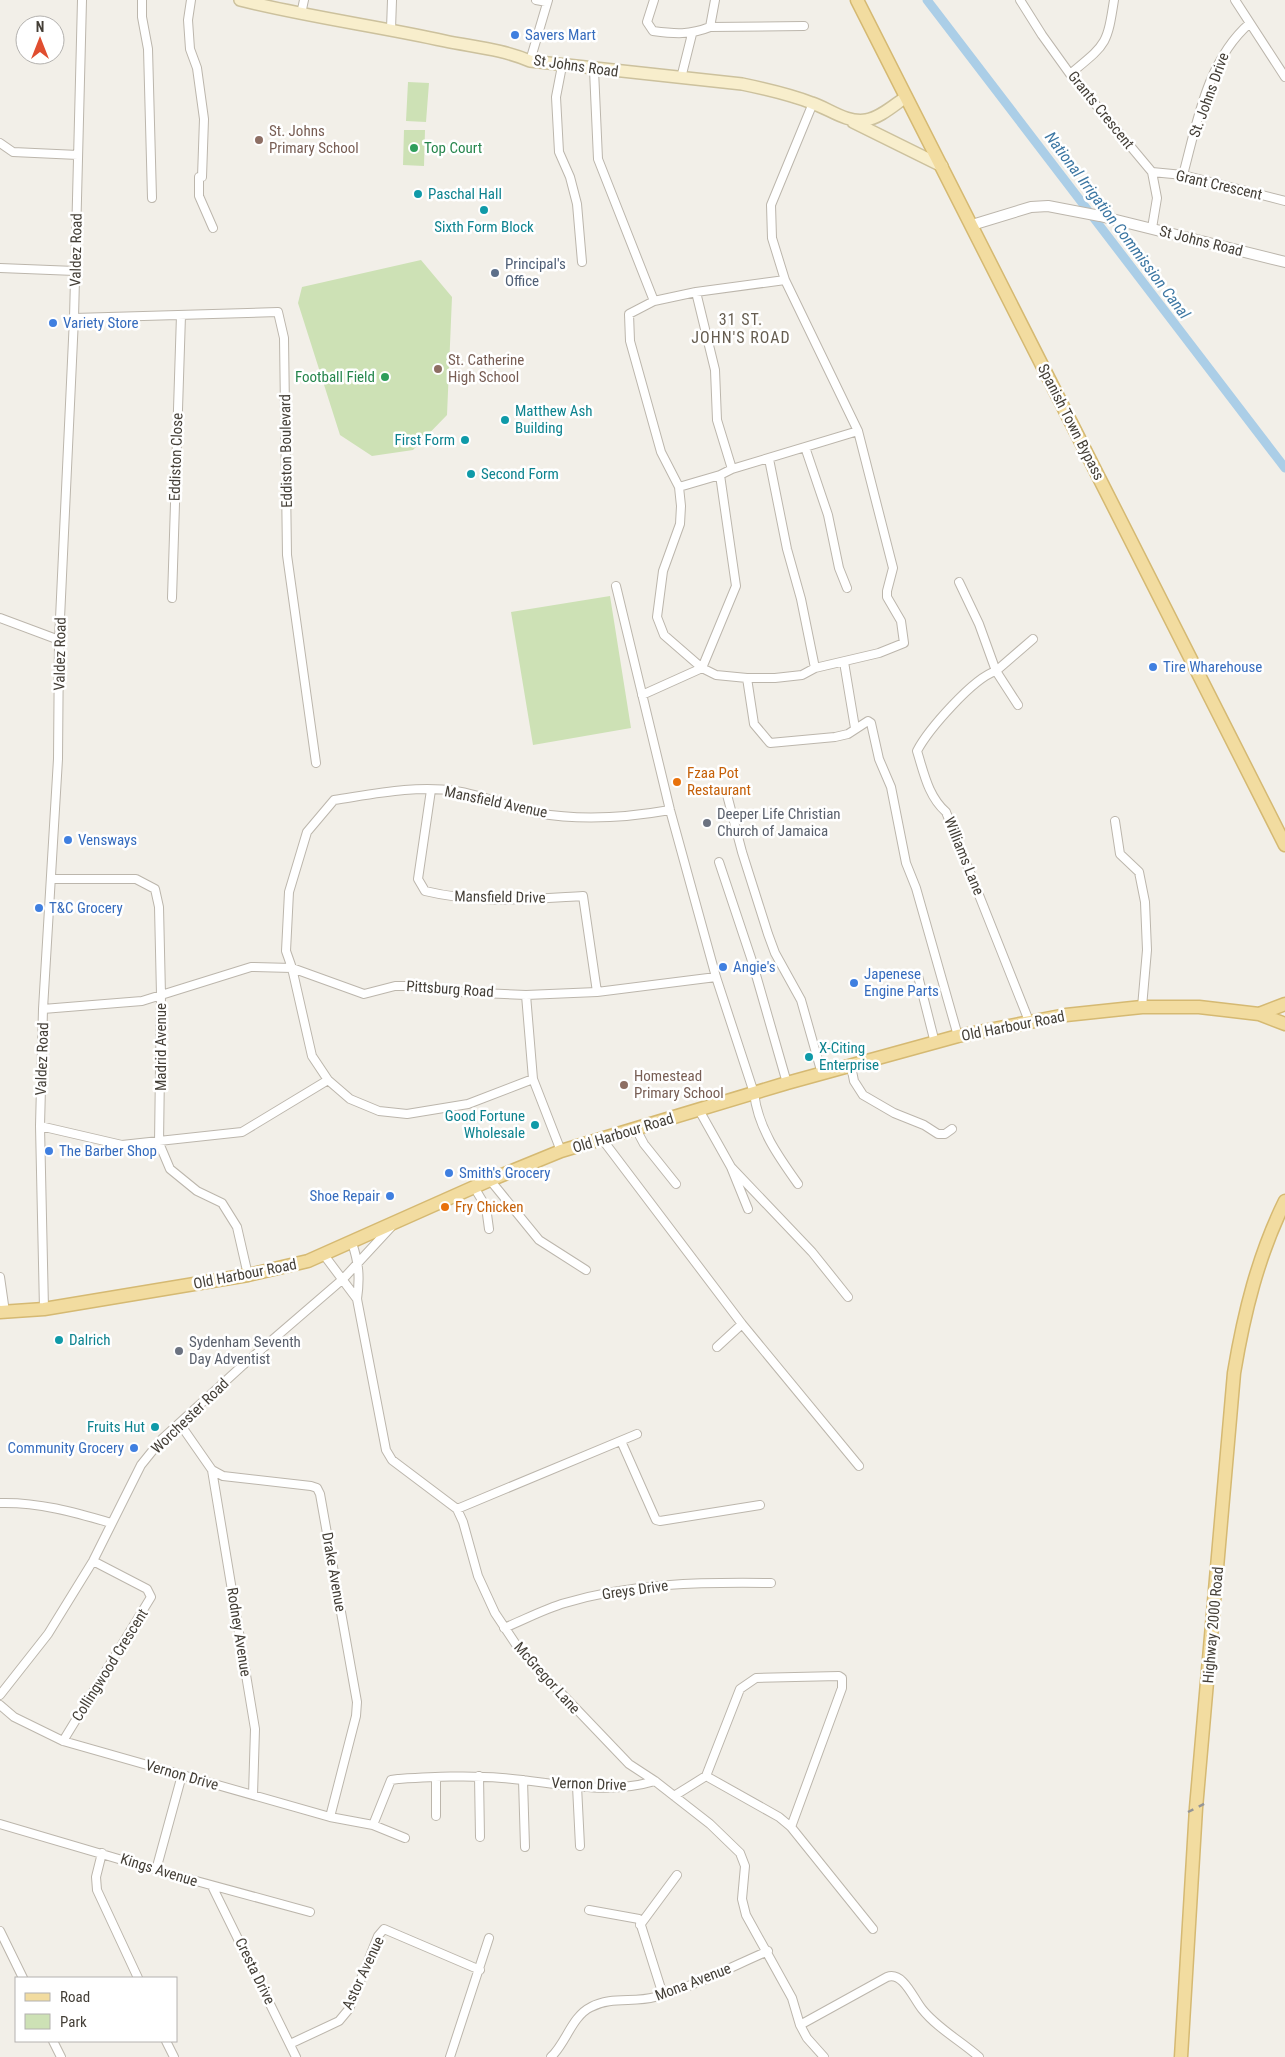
<svg xmlns="http://www.w3.org/2000/svg" width="1285" height="2057" font-family="'Roboto Condensed',sans-serif">
<style>
.park{fill:#cde1b5}
.lines{fill:none;stroke-linecap:round;stroke-linejoin:round}
.canal{stroke:#abcee7;stroke-width:9}
.minor-casing{stroke:#bcb6ac;stroke-width:10}
.tertiary-casing{stroke:#bcb6ac;stroke-width:12}
.secondary-casing{stroke:#ccc19d;stroke-width:14}
.primary-casing{stroke:#d5b972;stroke-width:15}
.minor{stroke:#fff;stroke-width:8}
.tertiary{stroke:#fff;stroke-width:10}
.secondary{stroke:#f8eecc;stroke-width:11}
.primary{stroke:#f2dca0;stroke-width:12}
.rail{stroke:#969696;stroke-width:2.5;stroke-dasharray:6 6;stroke-linecap:butt}
.shop-dot{fill:#3f7fe0;stroke:#fff;stroke-width:2}
.education-dot{fill:#8d6e63;stroke:#fff;stroke-width:2}
.leisure-dot{fill:#2e9e5b;stroke:#fff;stroke-width:2}
.culture-dot{fill:#0f9aa8;stroke:#fff;stroke-width:2}
.service-dot{fill:#5c6f8a;stroke:#fff;stroke-width:2}
.food-dot{fill:#e8710a;stroke:#fff;stroke-width:2}
.worship-dot{fill:#6b7280;stroke:#fff;stroke-width:2}
.labels{text-anchor:middle;stroke-width:5;stroke-linejoin:round;paint-order:stroke}
.shop-label{font-size:15px;fill:#366cbe;stroke:#fff;text-anchor:start}
.street-label{font-size:15px;fill:#443f37;stroke:#fff}
.education-label{font-size:15px;fill:#785e54;stroke:#fff;text-anchor:start}
.leisure-label{font-size:15px;fill:#27864d;stroke:#fff;text-anchor:start}
.culture-label{font-size:15px;fill:#0d838f;stroke:#fff;text-anchor:start}
.service-label{font-size:15px;fill:#4e5e75;stroke:#fff;text-anchor:start}
.food-label{font-size:15px;fill:#c56008;stroke:#fff;text-anchor:start}
.worship-label{font-size:15px;fill:#5b616d;stroke:#fff;text-anchor:start}
.water-label{font-size:16px;font-style:italic;fill:#3d77a3;stroke:#fff}
.neighbourhood-label{font-size:16px;letter-spacing:1px;fill:#665d50;stroke:#fff}
</style>
<rect width="100%" height="100%" fill="#f2efe8"/>
<path class="park" d="M408,82l21,1 -3,39 -20,-1z
M404,130h21l-1,36 -21,-1z
M421,260l31,37 -5,118 -34,35 -41,6 -32,-21 -42,-132 4,-16z
M610,596l21,132 -98,17 -22,-133z"/>
<g class="lines">
<path class="canal" d="M927,0l358,468"/>
<g class="minor-casing">
<path id="minor" d="M142,0v17l6,32 4,149
M191,0l-3,20 2,29 7,19 7,51 -2,58h-3v19l14,32
M536,0l11,2
M654,0l-7,22 6,9c22,3 37,4 57,-4l5,-27
M1020,0l22,35 28,39 82,98 5,26 -5,30
M1235,0l50,77
M301,14l3,-14
M710,27l94,-1
M391,29l1,-29
M530,61l18,-61
M562,66l-6,31 3,55 11,25 7,27 5,58
M594,70l4,89 56,142
M1070,74c36,-30 37,-28 44,-74
M681,78l11,-44
M0,143l13,9 65,3
M1152,172l31,3 102,26
M1183,175c14,-52 24,-115 67,-152
M0,268l75,3
M785,280l-89,12 -42,9 -25,13 1,27 31,111 18,35 2,19 -1,18 -17,47 -6,46 7,18 38,33 14,7 31,3 7,46 16,19 65,-6 13,-3 20,-13 3,2 8,36 12,28 15,76 10,25 42,148
M696,292l19,78 2,50 15,49
M74,318l204,-6 6,26 3,217 29,208
M805,447l23,68 11,53 8,20
M769,459l18,90 14,50 14,69
M679,487l41,-12
M959,582l20,42 17,47c-23,7 -68,59 -79,80 7,22 11,45 29,61l83,209
M616,586l54,224 46,167 38,116c4,35 24,63 44,91
M172,598l9,-283
M0,618l59,22
M844,662l11,66
M747,678h28l27,-3 13,-7 64,-15 25,-10 -3,-22 -14,-24v-6l6,-23 -35,-137 -73,-151 -13,-42 -1,-33 42,-102
M642,695l60,-27 34,-82 -16,-111 12,-6 126,-38
M1018,705l-22,-34 37,-32
M431,790l-13,89 7,12c53,13 104,8 158,5l14,96
M726,791l16,61 26,82 7,19 26,47 21,74
M1115,821l5,33 19,18 6,30 2,48 -5,57
M719,862l33,99 35,122
M52,879h84l19,10 4,18 2,88 -2,148 11,26 27,22 25,12 15,24 11,48
M918,976l17,67
M526,995l7,84 28,72
M43,1009l99,-8 109,-34 41,1 72,26 31,-8h25l39,6 67,3 71,-3 119,-15
M851,1066l3,15 9,14 31,18 30,12 14,9h7l7,-5
M533,1079l-65,25 -61,10 -28,-3 -29,-12 -22,-19 -16,-24 -20,-88 -6,-17 3,-59 18,-60 27,-32c40,-6 81,-15 122,-9 27,4 54,17 81,22 45,8 88,5 133,-3
M699,1110l32,57 17,42
M40,1126l82,19 120,-13 86,-52
M636,1129l8,15 32,40
M602,1139l140,185 117,142
M731,1167l81,85 36,45
M490,1180l49,60 47,30
M474,1187l12,20 3,22
M352,1243c7,20 8,35 5,56l29,151 6,10 65,49 6,13 15,54 17,37 24,36 110,115 26,17 55,43 30,29 5,13 -3,33 4,16 46,83 8,27 7,13 17,19
M324,1255l33,44
M0,1277l5,35
M44,1309l-4,-183 3,-117 15,-250 1,-119 15,-322 8,-318
M717,1347l25,-23
M180,1424l32,46 11,6 88,10 6,2 3,6 37,208 -1,14 -26,101
M621,1441l35,79 4,1 100,-16
M212,1470l43,259 -2,66
M0,1503c38,-1 74,9 111,20
M457,1509l180,-75
M504,1628c20,-8 40,-19 61,-25 67,-20 136,-21 206,-20
M0,1695l48,-61 45,-73 48,-96 21,-26 80,-73 101,-87 49,-53
M0,1705l14,12 49,24 267,76 43,8 32,13
M63,1741l88,-144 -4,-8 -54,-28
M479,1776l1,61
M706,1776l34,-87 16,-11 83,-2 3,2v10l-51,139
M436,1777v39
M523,1780l2,67
M577,1786l3,60
M674,1796l32,-20 73,41 12,10 82,102
M0,1824l156,46 154,42
M373,1825l18,-45 7,-1c35,-2 69,-4 104,-1 51,4 103,18 153,3
M102,1853l-6,24 1,13 41,88
M156,1870l26,-95
M212,1886l84,171
M589,1910l50,9 24,76
M640,1925l37,-50
M0,1931l23,47
M800,2025l87,-48c16,-6 26,21 35,32 15,19 39,32 57,48
M53,2041l8,16
M166,2041l8,16
M290,2044l49,-23 10,-12 29,-73 6,-7 96,41
M450,2057l39,-119
M551,2057c15,-14 21,-41 40,-50 20,-11 43,-4 64,-10 38,-10 76,-30 113,-46"/>
</g>
<g class="tertiary-casing">
<path id="tertiary" d="M972,225l59,-18 17,-1 52,10 185,46"/>
</g>
<g class="secondary-casing">
<path id="secondary" d="M240,0c68,17 137,26 205,41 29,6 57,8 85,20l212,23c24,5 47,10 70,19 18,6 34,20 54,17 14,-2 28,-15 40,-23
M853,122l89,44"/>
</g>
<g class="primary-casing">
<path id="primary" d="M857,0l428,845
M1259,1014l26,-10
M0,1312l44,-3 204,-34 60,-14 182,-81 71,-29 226,-68 171,-47 108,-21 76,-8h57l60,7 26,10
M1181,2057l15,-249 38,-435c10,-60 24,-117 51,-172"/>
</g>
<use href="#minor" class="minor"/>
<use href="#tertiary" class="tertiary"/>
<use href="#secondary" class="secondary"/>
<use href="#primary" class="primary"/>
<path class="rail" d="M1188,1812l18,-9"/>
</g>
<g class="shop-dot">
<circle cx="515" cy="35" r="5"/>
<circle cx="53" cy="323" r="5"/>
<circle cx="1153" cy="667" r="5"/>
<circle cx="68" cy="840" r="5"/>
<circle cx="39" cy="908" r="5"/>
<circle cx="723" cy="967" r="5"/>
<circle cx="854" cy="983" r="5"/>
<circle cx="49" cy="1151" r="5"/>
<circle cx="449" cy="1173" r="5"/>
<circle cx="390" cy="1196" r="5"/>
<circle cx="134" cy="1448" r="5"/>
</g>
<g class="education-dot">
<circle cx="259" cy="140" r="5"/>
<circle cx="438" cy="369" r="5"/>
<circle cx="624" cy="1085" r="5"/>
</g>
<g class="leisure-dot">
<circle cx="414" cy="148" r="5"/>
<circle cx="385" cy="377" r="5"/>
</g>
<g class="culture-dot">
<circle cx="418" cy="194" r="5"/>
<circle cx="484" cy="210" r="5"/>
<circle cx="505" cy="420" r="5"/>
<circle cx="465" cy="440" r="5"/>
<circle cx="471" cy="474" r="5"/>
<circle cx="809" cy="1057" r="5"/>
<circle cx="535" cy="1125" r="5"/>
<circle cx="59" cy="1340" r="5"/>
<circle cx="155" cy="1427" r="5"/>
</g>
<circle class="service-dot" cx="495" cy="273" r="5"/>
<g class="food-dot">
<circle cx="677" cy="782" r="5"/>
<circle cx="445" cy="1207" r="5"/>
</g>
<g class="worship-dot">
<circle cx="707" cy="823" r="5"/>
<circle cx="179" cy="1351" r="5"/>
</g>
<g class="labels">
<g class="shop-label">
<text x="525" y="40">Savers Mart</text>
<text x="63" y="328">Variety Store</text>
<text x="1163" y="672">Tire Wharehouse</text>
<text x="78" y="845">Vensways</text>
<text x="49" y="913">T&amp;C Grocery</text>
<text x="733" y="972">Angie's</text>
<text x="864" y="979">Japenese<tspan x="864" dy="17">Engine Parts</tspan></text>
<text x="59" y="1156">The Barber Shop</text>
<text x="459" y="1178">Smith's Grocery</text>
<text x="380" y="1201" text-anchor="end">Shoe Repair</text>
<text x="124" y="1453" text-anchor="end">Community Grocery</text>
</g>
<g class="street-label">
<text transform="translate(576 66) rotate(8)" y="5">St Johns Road</text>
<text transform="translate(1209 95) rotate(-70)" y="5">St. Johns Drive</text>
<text transform="translate(1101 110) rotate(51)" y="5">Grants Crescent</text>
<text transform="translate(1219 185) rotate(13)" y="5">Grant Crescent</text>
<text transform="translate(1201 241) rotate(14)" y="5">St Johns Road</text>
<text transform="translate(76 250) rotate(-89)" y="5">Valdez Road</text>
<text transform="translate(1071 422) rotate(63)" y="5">Spanish Town Bypass</text>
<text transform="translate(286 451) rotate(-91)" y="5">Eddiston Boulevard</text>
<text transform="translate(176 457) rotate(-88)" y="5">Eddiston Close</text>
<text transform="translate(60 654) rotate(-89)" y="5">Valdez Road</text>
<text transform="translate(496 802) rotate(12)" y="5">Mansfield Avenue</text>
<text transform="translate(964 856) rotate(68)" y="5">Williams Lane</text>
<text transform="translate(500 897) rotate(1)" y="5">Mansfield Drive</text>
<text transform="translate(450 989) rotate(4)" y="5">Pittsburg Road</text>
<text transform="translate(1013 1026) rotate(-11)" y="5">Old Harbour Road</text>
<text transform="translate(161 1047) rotate(-90)" y="5">Madrid Avenue</text>
<text transform="translate(42 1059) rotate(-88)" y="5">Valdez Road</text>
<text transform="translate(623 1133) rotate(-17)" y="5">Old Harbour Road</text>
<text transform="translate(245 1274) rotate(-11)" y="5">Old Harbour Road</text>
<text transform="translate(190 1416) rotate(-44)" y="5">Worchester Road</text>
<text transform="translate(334 1572) rotate(80)" y="5">Drake Avenue</text>
<text transform="translate(635 1590) rotate(-8)" y="5">Greys Drive</text>
<text transform="translate(1213 1625) rotate(-85)" y="5">Highway 2000 Road</text>
<text transform="translate(239 1632) rotate(81)" y="5">Rodney Avenue</text>
<text transform="translate(110 1665) rotate(-58)" y="5">Collingwood Crescent</text>
<text transform="translate(547 1678) rotate(48)" y="5">McGregor Lane</text>
<text transform="translate(182 1775) rotate(16)" y="5">Vernon Drive</text>
<text transform="translate(589 1784) rotate(2)" y="5">Vernon Drive</text>
<text transform="translate(159 1870) rotate(17)" y="5">Kings Avenue</text>
<text transform="translate(255 1971) rotate(64)" y="5">Cresta Drive</text>
<text transform="translate(363 1973) rotate(-65)" y="5">Astor Avenue</text>
<text transform="translate(693 1982) rotate(-21)" y="5">Mona Avenue</text>
</g>
<g class="education-label">
<text x="269" y="136">St. Johns<tspan x="269" dy="17">Primary School</tspan></text>
<text x="448" y="365">St. Catherine<tspan x="448" dy="17">High School</tspan></text>
<text x="634" y="1081">Homestead<tspan x="634" dy="17">Primary School</tspan></text>
</g>
<g class="leisure-label">
<text x="424" y="153">Top Court</text>
<text x="375" y="382" text-anchor="end">Football Field</text>
</g>
<g class="culture-label">
<text x="428" y="199">Paschal Hall</text>
<text x="484" y="232" text-anchor="middle">Sixth Form Block</text>
<text x="515" y="416">Matthew Ash<tspan x="515" dy="17">Building</tspan></text>
<text x="455" y="445" text-anchor="end">First Form</text>
<text x="481" y="479">Second Form</text>
<text x="819" y="1053">X-Citing<tspan x="819" dy="17">Enterprise</tspan></text>
<text x="525" y="1121" text-anchor="end">Good Fortune<tspan x="525" dy="17">Wholesale</tspan></text>
<text x="69" y="1345">Dalrich</text>
<text x="145" y="1432" text-anchor="end">Fruits Hut</text>
</g>
<g class="service-label">
<text x="505" y="269">Principal's<tspan x="505" dy="17">Office</tspan></text>
</g>
<g class="food-label">
<text x="687" y="778">Fzaa Pot<tspan x="687" dy="17">Restaurant</tspan></text>
<text x="455" y="1212">Fry Chicken</text>
</g>
<g class="worship-label">
<text x="717" y="819">Deeper Life Christian<tspan x="717" dy="17">Church of Jamaica</tspan></text>
<text x="189" y="1347">Sydenham Seventh<tspan x="189" dy="17">Day Adventist</tspan></text>
</g>
<g class="water-label">
<text transform="translate(1118 225) rotate(53)" y="6">National Irrigation Commission Canal</text>
</g>
<g class="neighbourhood-label">
<text x="741" y="325">31 ST.<tspan x="741" dy="18">JOHN'S ROAD</tspan></text>
</g>
</g>
<rect x="15" y="1977" width="162" height="65" fill="#ffffff" stroke="#b4b2af"/>
<rect x="25" y="1993" width="25" height="8" fill="#f2dca0" stroke="#b4b2af"/>
<text x="60" y="2002" font-size="15" fill="#443f37">Road</text>
<rect x="25" y="2014" width="25" height="15" fill="#cde1b5" stroke="#b4b2af"/>
<text x="60" y="2027" font-size="15" fill="#443f37">Park</text>
<g transform="translate(40 40)"><circle r="24" fill="#ffffff" stroke="#b4b2af"/>
<path d="M0-4L9 19L0 12L-9 19Z" fill="#e04e30"/>
<text y="-8" font-size="14" font-weight="bold" text-anchor="middle" fill="#443f37">N</text>
</g>
</svg>
